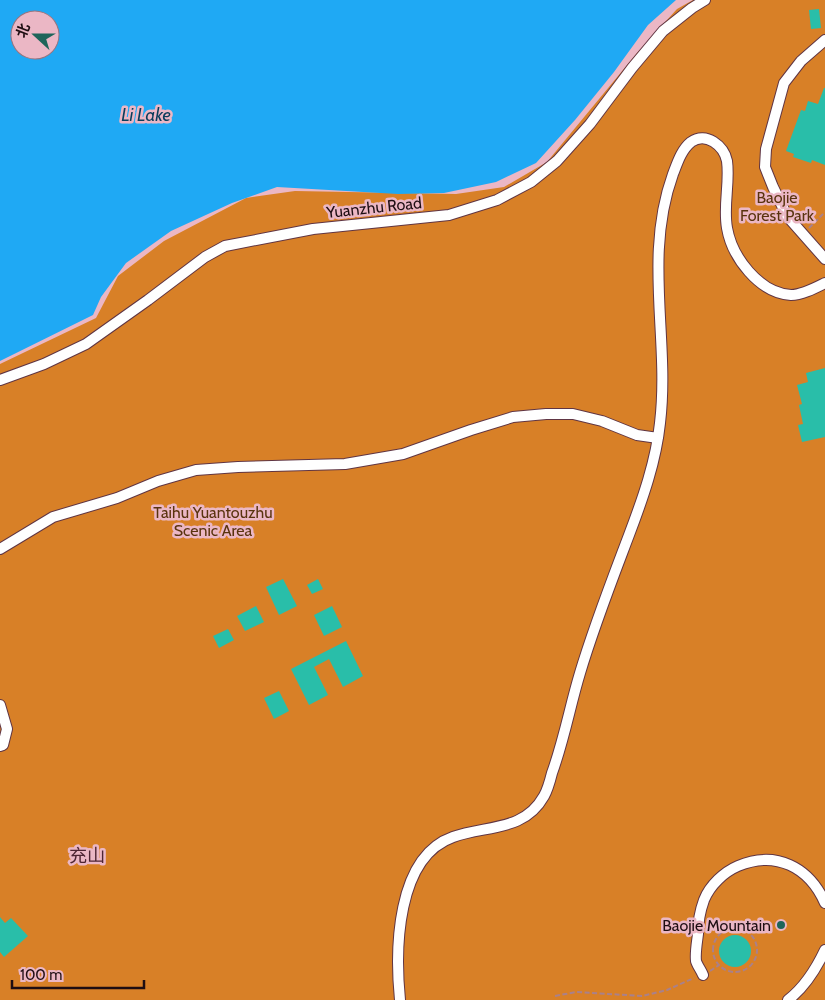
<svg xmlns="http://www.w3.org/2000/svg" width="825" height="1000" font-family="Cabin,'Noto Sans SC',sans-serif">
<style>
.green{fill:#d88027}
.water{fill:#1fa9f4;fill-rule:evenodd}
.building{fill:#29bea9}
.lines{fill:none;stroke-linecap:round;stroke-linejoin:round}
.minor-casing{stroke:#603543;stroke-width:12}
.path{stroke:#a9808b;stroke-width:2;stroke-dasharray:5 2.5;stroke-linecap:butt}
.minor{stroke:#fff;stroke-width:10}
.poi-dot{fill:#1e655a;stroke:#ebb7c5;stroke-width:2}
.labels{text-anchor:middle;stroke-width:5;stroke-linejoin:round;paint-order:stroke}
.park-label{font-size:16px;fill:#59330e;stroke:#ebb7c5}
.street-label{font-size:16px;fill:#1e0d12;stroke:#ebb7c5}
.poi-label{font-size:16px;fill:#1e0d12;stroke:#ebb7c5;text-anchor:end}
.water-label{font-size:18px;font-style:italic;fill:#093d5b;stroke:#ebb7c5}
.neighbourhood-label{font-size:18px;fill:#4e2533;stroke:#ebb7c5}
</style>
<rect width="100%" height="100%" fill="#ebb7c5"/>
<path class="green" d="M693,0h132v1000h-825v-636l96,-46 22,-42 46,-35 82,-43 49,-7 161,3 48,-7 43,-25 90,-109 40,-44z"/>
<path class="water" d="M0,0h676l-28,25 -34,47 -39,48 -39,43 -40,19 -52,11 -46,1 -121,-7 -45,16 -61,28 -45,32 -25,34 -8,18 -93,46zM20,20h30v30h-30z"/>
<path class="building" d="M819,9l2,19 -10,1 -2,-19z
M824,88h1v77l-13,-5 -1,3 -18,-6 1,-3 -8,-3 15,-41 4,1 3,-10 10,3z
M825,368v69l-23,5 -4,-17 5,-1 -4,-19 3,-1 -5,-19 11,-3 -2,-9z
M283,579l14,27 -18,9 -13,-28z
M318,579l5,10 -11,5 -5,-9z
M256,606l8,16 -19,9 -8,-15z
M332,606l10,21 -18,9 -10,-21z
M228,629l6,11 -15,8 -6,-12z
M346,641l17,35 -20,11 -14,-28 -15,8 14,28 -19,10 -18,-36z
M279,691l10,20 -15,8 -10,-21z
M0,917l5,6 6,-5 17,18 -24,21 -4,-5z
M719 951a16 16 0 1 1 32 0a16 16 0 1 1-32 0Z"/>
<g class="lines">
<g class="minor-casing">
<path id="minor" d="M825,40l-24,21 -17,22 -18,66 -1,18 8,20 14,29 38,43
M0,380l44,-16 42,-20 62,-44 57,-43 20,-11 88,-17 136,-14 48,-15 34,-18 26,-21 33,-37 42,-56 31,-37 29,-23 13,-8
M0,549l53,-32 64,-19 41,-17 38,-11 42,-3 107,-3 58,-10 68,-24 42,-13 33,-3h27l29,7 35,14 21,3
M0,705l7,24 -4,16 -3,1
M703,975c-2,-5 -6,-10 -7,-14 -1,-8 1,-19 2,-27 0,-11 2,-23 6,-34 6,-15 20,-28 34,-34 38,-16 71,1 87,37
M400,1000c-5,-50 -4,-143 53,-163 33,-12 71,-5 91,-41 4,-7 6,-15 8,-23 12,-33 18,-67 28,-100 14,-47 32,-93 49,-138 14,-37 27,-74 31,-112 10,-84 -17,-166 13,-249 4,-10 8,-24 18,-32 15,-11 33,4 36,19 3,22 -4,45 0,67 5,29 32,65 64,67 11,0 24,-7 34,-12
M788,1000c17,-13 28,-31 37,-50"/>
</g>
<path class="path" d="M809,228l16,-16
M713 950a22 22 0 1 1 44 0a22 22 0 1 1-44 0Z
M710,971l9,-6
M555,996l21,-4 66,4 25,-6 27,-12"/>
<use href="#minor" class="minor"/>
</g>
<circle class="poi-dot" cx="781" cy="925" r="5"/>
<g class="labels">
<g class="park-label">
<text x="777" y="203">Baojie<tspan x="777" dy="18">Forest Park</tspan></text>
<text x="213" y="518">Taihu Yuantouzhu<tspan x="213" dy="18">Scenic Area</tspan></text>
</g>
<g class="street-label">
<text transform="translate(374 207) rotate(-6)" y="6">Yuanzhu Road</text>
</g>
<g class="poi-label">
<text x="771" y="931">Baojie Mountain</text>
</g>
<g class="water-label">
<text x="146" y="121">Li Lake</text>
</g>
<g class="neighbourhood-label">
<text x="87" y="862">充山</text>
</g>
</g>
<g transform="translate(35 35) rotate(291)"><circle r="24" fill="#ebb7c5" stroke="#99737d"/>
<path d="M0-4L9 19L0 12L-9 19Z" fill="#1e655a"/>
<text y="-8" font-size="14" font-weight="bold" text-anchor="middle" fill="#1e0d12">北</text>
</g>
<path d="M12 980v8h132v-8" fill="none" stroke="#1e0d12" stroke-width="2.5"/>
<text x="20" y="980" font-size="15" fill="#1e0d12" stroke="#ebb7c5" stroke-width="4" paint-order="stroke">100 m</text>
</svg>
